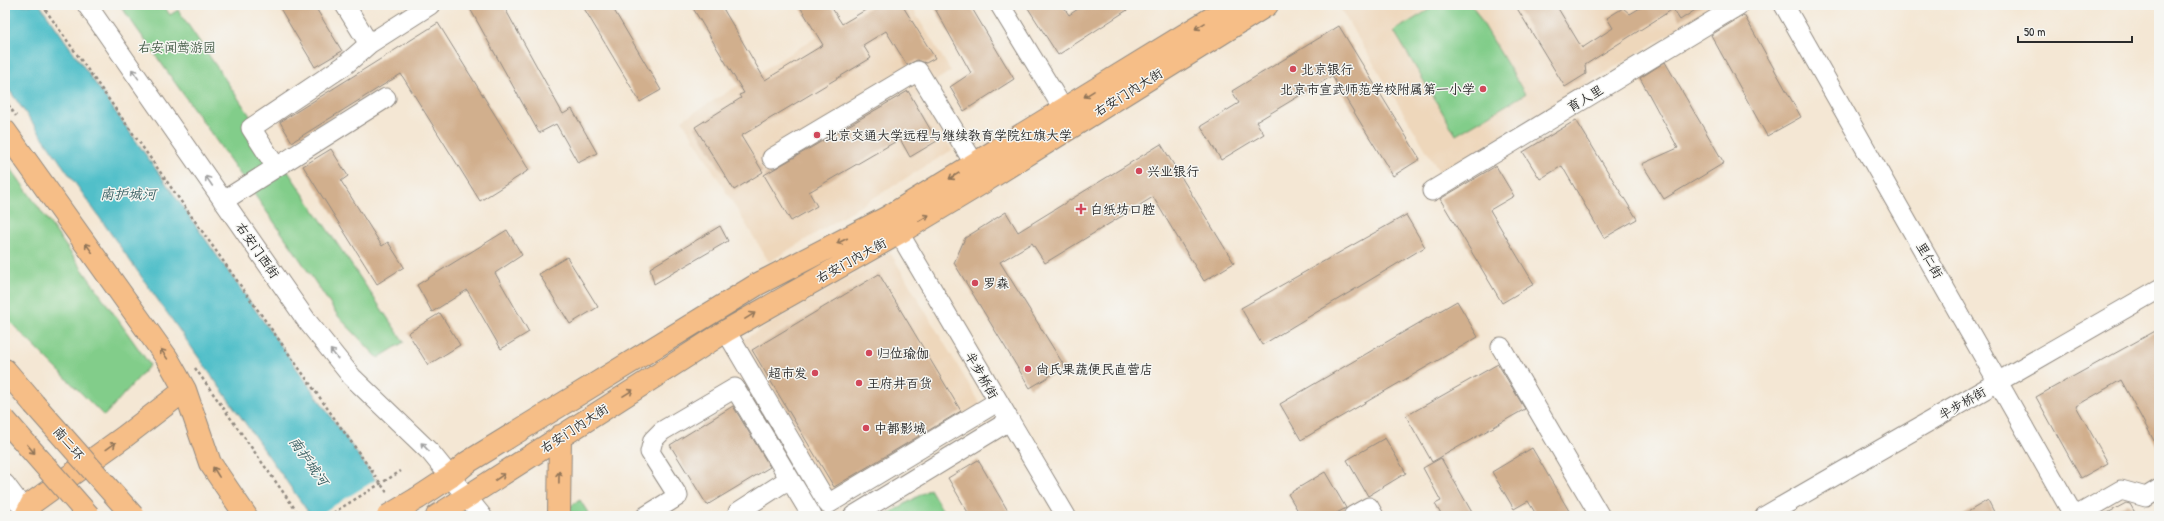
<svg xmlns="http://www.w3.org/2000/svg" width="2164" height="521" font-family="'Patrick Hand','LXGW WenKai TC',sans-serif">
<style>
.built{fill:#eed7bb}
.green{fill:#82cd8a;stroke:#567c5a}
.water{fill:#51bfc9;stroke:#3e757a}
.pier{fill:#f4e7d4}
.building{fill:#d1af8d}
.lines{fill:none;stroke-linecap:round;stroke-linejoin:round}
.minor-casing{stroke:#908980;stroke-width:21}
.major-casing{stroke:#908980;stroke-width:24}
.highway-casing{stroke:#908980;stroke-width:24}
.path{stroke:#908980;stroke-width:2.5;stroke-dasharray:3 3;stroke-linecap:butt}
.minor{stroke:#fff;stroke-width:19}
.major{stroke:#f6be87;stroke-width:22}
.highway{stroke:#f6be87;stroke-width:22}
.major-bridge-casing{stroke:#908980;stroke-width:24;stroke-linecap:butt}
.highway-bridge-casing{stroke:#908980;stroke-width:24;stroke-linecap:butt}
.path-bridge{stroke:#908980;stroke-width:2.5;stroke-dasharray:3 3;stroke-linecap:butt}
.major-bridge{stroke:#f6be87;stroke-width:22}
.highway-bridge{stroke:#f6be87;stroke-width:22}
.oneway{stroke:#907459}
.oneway2{stroke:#a0a0a0}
.poi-dot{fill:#d1495b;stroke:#f6f6f2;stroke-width:1.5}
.labels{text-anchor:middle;stroke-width:3;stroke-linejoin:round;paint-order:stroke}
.park-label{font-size:13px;fill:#455c48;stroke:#f6f6f2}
.poi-label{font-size:13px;fill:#2b2b2b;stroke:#f6f6f2;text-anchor:start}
.street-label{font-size:13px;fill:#2b2b2b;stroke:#f6f6f2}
.water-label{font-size:14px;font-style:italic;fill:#385f62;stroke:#f6f6f2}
</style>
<rect width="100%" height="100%" fill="#f6f6f2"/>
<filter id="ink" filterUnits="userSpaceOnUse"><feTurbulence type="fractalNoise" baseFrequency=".025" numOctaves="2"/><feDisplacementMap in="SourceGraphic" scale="8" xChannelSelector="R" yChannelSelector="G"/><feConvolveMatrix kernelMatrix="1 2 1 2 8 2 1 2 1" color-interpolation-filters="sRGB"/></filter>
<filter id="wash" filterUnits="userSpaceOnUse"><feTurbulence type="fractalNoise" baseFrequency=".012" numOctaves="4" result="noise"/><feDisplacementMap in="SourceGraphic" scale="16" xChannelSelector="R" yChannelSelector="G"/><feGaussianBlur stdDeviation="0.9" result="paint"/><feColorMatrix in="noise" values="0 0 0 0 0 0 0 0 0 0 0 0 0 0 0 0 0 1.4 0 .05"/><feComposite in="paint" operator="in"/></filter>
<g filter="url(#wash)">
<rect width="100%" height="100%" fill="#f4e7d4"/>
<path class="built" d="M869,5h41l41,66 -34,21 35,58 -183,112 -87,-142z
M1338,5h379l-277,168z
M890,252l97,163 -161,97 -98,-163z"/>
<path class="green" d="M120,5h43l7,10 8,-5 226,332 -26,16 -40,-42 -47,-70z
M1437,5h35l53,89 -69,41 -62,-104z
M5,160l145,205 -46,51 -99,-99z
M930,489l16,27h-61z
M580,500l10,16h-28v-5z"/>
<path class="water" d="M5,5h35l361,511h-90l-306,-432z"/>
<path class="pier" d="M377,479l26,37h-86z"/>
<g id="blocks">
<path class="building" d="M278,5h36l28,46 -27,16z
M468,5h35l60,109 9,-5 25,44 -19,10 -22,-39 -17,9z
M582,5h29l50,85 -21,12z
M691,5h30l44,75 58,-35 -24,-40h31l12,19 32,-19h28l33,53 -9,5 -9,-3 -10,5 -21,-34 -23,14 8,13 -130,78 22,36 -29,18 -39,-63 46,-29 -2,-3 5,-2z
M933,5h37l44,74 -50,32 -14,-24 21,-14z
M1026,5h36l7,10 15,-10h51l-77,50z
M1515,5h41l26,43 31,-20 -6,-10 16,-10 7,6 15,-9h58l-23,15 -7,-11 -88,56 1,9 -21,13z
M1744,15l57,102 -34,19 -56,-101z
M438,23l91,147 -49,31 -79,-127 -109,68 -12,-20z
M1339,26l81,133 -27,17 -61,-100 -76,46 8,12 -43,26 -20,-34 38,-23 -7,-12z
M1665,62l59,101 -60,36 -22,-35 36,-16 -38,-70z
M908,91l29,50 -27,16 -10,-18 -91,53 8,14 -26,15 -27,-46z
M1576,120l61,99 -33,19 -42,-72 -22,13 -17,-27z
M1161,144l73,119 -30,18 -51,-84 -108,66 -13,-20 -32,19 65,105 -35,21 -76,-125 11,-25 41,-26 12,20z
M331,149l17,27 -7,5 41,65 6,-4 16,25 -27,17 -74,-118z
M1496,166l18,30 -24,14 44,74 -32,19 -62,-104z
M1406,215l19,32 -163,98 -21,-37z
M720,226l8,15 -74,43 -4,-16z
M507,230l15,25 -27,18 34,59 -28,17 -34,-59 -35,22 -15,-27z
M567,257l31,50 -28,17 -31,-50z
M879,274l82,137 -127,76 -82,-137z
M1457,301l21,36 -177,103 -21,-36z
M440,313l20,32 -32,20 -20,-32z
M2159,329v121l-38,-70 -45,26 32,57 -27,15 -45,-81z
M1498,364l27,45 -93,53 -26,-46z
M733,406l37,61 -63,38 -37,-60z
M1385,438l21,35 -38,23 -21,-36z
M1532,448l40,68h-35l-9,-15 -14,8 -22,-37z
M1441,458l33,58h-32l-7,-12 6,-3 -18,-33z
M978,460l33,56h-41l-22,-38z
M1325,472l21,36 -15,8h-30l-13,-22z
M1988,500l8,16h-35z
M2126,503l4,1 7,12h-35z"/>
</g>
</g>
<g filter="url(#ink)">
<use href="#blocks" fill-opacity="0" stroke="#908980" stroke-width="1"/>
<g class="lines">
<g class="minor-casing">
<path id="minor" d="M87,5l220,316 45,56 79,76 51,63
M345,5l24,39
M1000,5l64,105
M1784,5l290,511
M772,158l146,-87 56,92
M276,167l-25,-39 94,-63 24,-21 61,-39
M1432,191l307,-186
M223,201l163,-103
M899,233l167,283
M726,331l102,173 169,-102
M1501,347l99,169
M5,484l24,32
M646,516l32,-20 -28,-44 3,-12 9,-9 73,-43 77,128
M740,516l-2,-4 51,-33
M853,516l156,-95
M1353,516l16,-9 5,9
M1765,516l394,-227
M2076,516l45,-26 25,7 13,-8"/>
</g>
<g class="major-casing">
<path id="major" d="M418,498l32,-21 18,-15 290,-178 128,-66 347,-213
M437,516l289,-185 173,-98 83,-50 285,-178
M559,516l1,-80"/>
</g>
<g class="highway-casing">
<path id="highway" d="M5,131l162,227 18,32 25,73 36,53
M5,370l29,34
M27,513l5,-10 92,-66 61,-47"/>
</g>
<path class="path" d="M42,5l346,489
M5,100l11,16
M195,368l105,148
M501,514l1,2"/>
<use href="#minor" class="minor"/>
<use href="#major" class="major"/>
<use href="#highway" class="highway"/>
<g class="major-bridge-casing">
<path id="major-bridge" d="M388,516l30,-18"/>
</g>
<g class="highway-bridge-casing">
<path id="highway-bridge" d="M34,404l99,112
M5,420l84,96"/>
</g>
<path class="path-bridge" d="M328,516l73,-45"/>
<use href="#major-bridge" class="major-bridge"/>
<use href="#highway-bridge" class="highway-bridge"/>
</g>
<defs><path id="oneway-shaft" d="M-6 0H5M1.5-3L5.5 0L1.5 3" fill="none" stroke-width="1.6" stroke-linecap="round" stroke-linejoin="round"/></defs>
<g class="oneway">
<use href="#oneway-shaft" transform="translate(1200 26) rotate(148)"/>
<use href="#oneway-shaft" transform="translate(1089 94) rotate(148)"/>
<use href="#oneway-shaft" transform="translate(954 176) rotate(148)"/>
<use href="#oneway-shaft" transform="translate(924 218) rotate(-31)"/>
<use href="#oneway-shaft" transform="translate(842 241) rotate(153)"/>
<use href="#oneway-shaft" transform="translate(89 248) rotate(-126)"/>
<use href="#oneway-shaft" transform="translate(750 316) rotate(-31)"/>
<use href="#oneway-shaft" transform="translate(164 354) rotate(-125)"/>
<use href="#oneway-shaft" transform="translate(628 393) rotate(-32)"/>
<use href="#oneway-shaft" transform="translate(111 446) rotate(-36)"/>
<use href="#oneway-shaft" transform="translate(31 449) rotate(49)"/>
<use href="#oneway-shaft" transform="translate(216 472) rotate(-122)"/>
<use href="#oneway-shaft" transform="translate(500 477) rotate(-34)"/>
<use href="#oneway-shaft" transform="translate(559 477) rotate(-89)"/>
</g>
<g class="oneway2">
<use href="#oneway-shaft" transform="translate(135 74) rotate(-125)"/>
<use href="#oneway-shaft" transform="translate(209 181) rotate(-124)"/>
<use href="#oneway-shaft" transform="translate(334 354) rotate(-129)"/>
<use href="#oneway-shaft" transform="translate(425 447) rotate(-133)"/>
</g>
</g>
<g class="poi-dot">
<circle cx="1293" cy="69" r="4"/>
<circle cx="1483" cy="89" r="4"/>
<circle cx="817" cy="135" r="4"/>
<circle cx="1139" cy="171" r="4"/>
<path d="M1079 203h4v4h4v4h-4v4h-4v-4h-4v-4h4z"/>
<circle cx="975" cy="283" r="4"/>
<circle cx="869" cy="353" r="4"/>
<circle cx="1028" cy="369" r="4"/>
<circle cx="815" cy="373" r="4"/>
<circle cx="859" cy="383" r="4"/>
<circle cx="866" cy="428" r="4"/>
</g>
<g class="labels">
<g class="park-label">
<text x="177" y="52">右安闻莺游园</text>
</g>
<g class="poi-label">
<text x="1301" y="74">北京银行</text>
<text x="1475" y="94" text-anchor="end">北京市宣武师范学校附属第一小学</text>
<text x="825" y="140">北京交通大学远程与继续教育学院红旗大学</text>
<text x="1147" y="176">兴业银行</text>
<text x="1090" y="214">白纸坊口腔</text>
<text x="983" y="288">罗森</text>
<text x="877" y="358">归位瑜伽</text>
<text x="1036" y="374">尚氏果蔬便民直营店</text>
<text x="807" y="378" text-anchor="end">超市发</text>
<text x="867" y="388">王府井百货</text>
<text x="874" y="433">中都影城</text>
</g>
<g class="street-label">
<text transform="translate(1128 92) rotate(-32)" y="5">右安门内大街</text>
<text transform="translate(1585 98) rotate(-31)" y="5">育人里</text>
<text transform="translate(258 250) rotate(55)" y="5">右安门西街</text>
<text transform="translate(851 260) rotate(-29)" y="5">右安门内大街</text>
<text transform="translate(1930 260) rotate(60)" y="5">里仁街</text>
<text transform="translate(982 375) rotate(60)" y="5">半步桥街</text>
<text transform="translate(1962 403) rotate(-30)" y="5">半步桥街</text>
<text transform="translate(574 428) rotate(-33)" y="5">右安门内大街</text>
<text transform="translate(69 443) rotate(49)" y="5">南二环</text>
</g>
<g class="water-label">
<text x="128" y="199">南护城河</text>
<text transform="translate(309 461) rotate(55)" y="5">南护城河</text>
</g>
</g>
<rect width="2164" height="521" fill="none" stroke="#f6f6f2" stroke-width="20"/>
<path d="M2018 36v6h114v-6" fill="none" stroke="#2b2b2b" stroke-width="2"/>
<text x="2024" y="36" font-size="12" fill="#2b2b2b" stroke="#f6f6f2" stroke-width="3" paint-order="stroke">50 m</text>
</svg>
